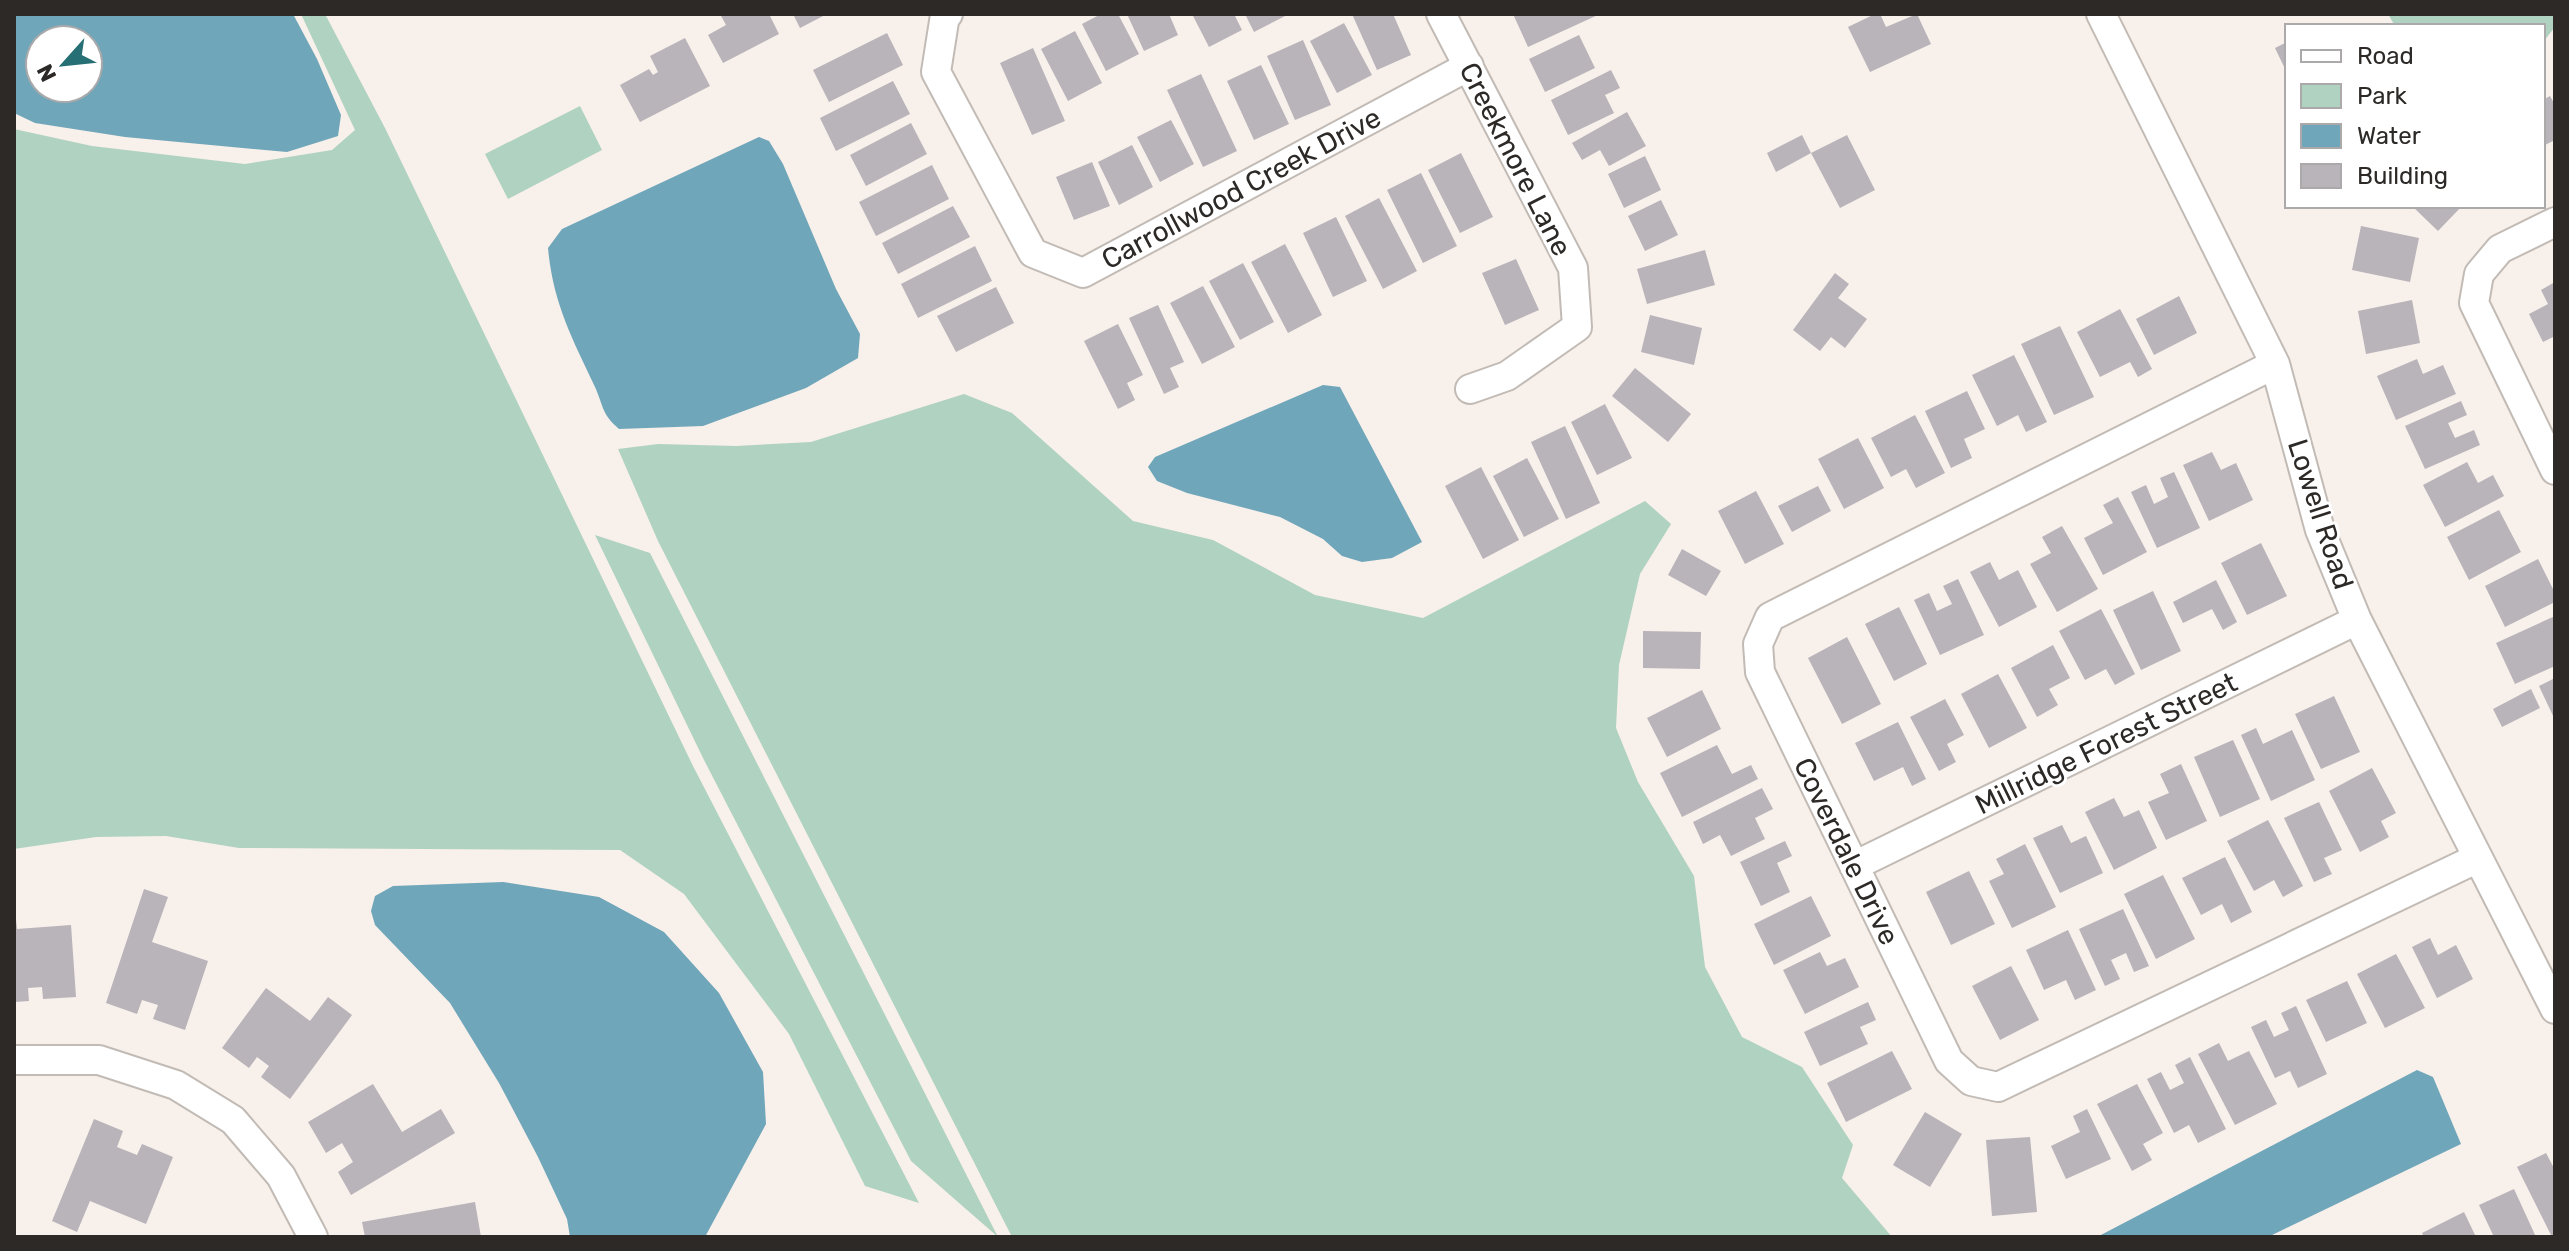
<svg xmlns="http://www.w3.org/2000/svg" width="2569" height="1251" font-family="Rubik,sans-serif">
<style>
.green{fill:#b0d2c1}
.water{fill:#6fa6ba;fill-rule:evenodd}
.building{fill:#b9b3ba}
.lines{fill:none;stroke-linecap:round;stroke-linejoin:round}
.minor-casing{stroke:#c2bbb5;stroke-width:32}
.minor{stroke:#fff;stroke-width:28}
.labels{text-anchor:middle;stroke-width:6;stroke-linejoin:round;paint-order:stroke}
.street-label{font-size:28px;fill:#2c2927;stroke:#fff}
</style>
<rect width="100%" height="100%" fill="#f8f0ea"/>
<path class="green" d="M301,14h24l60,114 308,638 226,437 -54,-17 -76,-152 -105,-140 -64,-44 -381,-2 -73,-12 -70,1 -82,12v-720l78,17 153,18 87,-14 23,-20z
M2388,14h167v13l-12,15v-16h-148z
M580,106l22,44 -94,49 -23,-45z
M964,394l48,19 121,108 80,19 102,55 108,23 222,-117 26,23 -31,50 -21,91 -3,63 22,54 56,94 11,91 37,70 60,30 51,78 -11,33 50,59h-880l-354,-696 -40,-92 40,-5 78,2 75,-4z
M595,535l55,18 348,684 -87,-76 -207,-401z"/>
<path class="water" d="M14,14h279l24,45 24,56 -3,21 -51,16 -162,-15 -90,-14 -21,-10zM40,40h48v48h-48z
M759,137l10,4 14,23 53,125 24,45 -2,24 -52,30 -103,38 -84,3c-18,-16 -15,-22 -24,-42 -23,-49 -42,-84 -47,-139l14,-19z
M1323,385l17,2 82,155 -30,16 -30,4 -20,-6 -19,-17 -43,-22 -93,-24 -30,-12 -9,-14 7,-10z
M503,882l96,15 65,35 55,61 44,79 3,52 -61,113h-135l-3,-18 -29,-62 -39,-74 -49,-80 -75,-78 -4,-14 4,-15 18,-10z
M2417,1070l16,7 28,67 -193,93h-171z"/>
<path class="building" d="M720,14h49l10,20 -56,29 -15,-28 18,-10z
M793,14h34l-27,14z
M1101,14h17l21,40 -33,17 -24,-47z
M1127,14h42l9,21 -34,16z
M1192,14h42l8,16 -33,17z
M1245,14h44l-35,18z
M1352,14h41l18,41 -34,15z
M1513,14h87l-72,33z
M1875,14h5l6,13 31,-13 14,30 -61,28 -22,-45z
M1344,23l28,52 -35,18 -27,-52z
M1075,31l27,52 -34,18 -27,-52z
M887,33l16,32 -74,37 -16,-32z
M1579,35l16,33 -50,24 -16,-33z
M685,38l25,48 -70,36 -20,-37 29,-16 4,6 5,-3 -8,-16z
M1303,40l28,65 -36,15 -28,-64z
M2287,42v31l-12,-25z
M1033,48l32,73 -33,14 -32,-72z
M1261,65l28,59 -35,16 -27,-59z
M1611,70l9,18 -15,7 9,18 -46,22 -17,-35z
M1201,74l36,77 -34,16 -36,-77z
M893,81l17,33 -74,37 -16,-33z
M2550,96l5,9v35l-12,6v-46z
M1627,112l19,34 -37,20 -9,-16 -18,10 -10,-17z
M1171,120l23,44 -34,18 -23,-45z
M911,123l16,31 -61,32 -16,-31z
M1802,135l9,18 36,-18 28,55 -35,18 -29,-55 -35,19 -9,-19z
M1132,145l21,42 -34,18 -21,-43z
M1461,153l32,64 -33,16 -32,-63z
M1645,156l16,34 -37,18 -16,-34z
M1092,162l18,44 -36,14 -18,-43z
M932,165l17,34 -73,37 -17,-34z
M1421,173l36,73 -34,17 -36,-73z
M1379,198l38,73 -34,18 -38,-73z
M1661,200l17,35 -33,16 -17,-35z
M953,206l17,31 -72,37 -16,-31z
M2412,206h50l-24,25z
M1336,217l31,64 -34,16 -30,-64z
M2361,226l58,12 -9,44 -58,-12z
M1285,244l37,71 -34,18 -37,-71z
M975,246l17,35 -74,37 -17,-34z
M1705,250l10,35 -68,19 -10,-35z
M1516,259l23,51 -34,15 -23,-52z
M1243,263l31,59 -34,18 -31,-59z
M1835,273l14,11 -11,14 29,21 -22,29 -14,-11 -11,14 -27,-21z
M2555,282v54l-12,6 -14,-28 19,-10 -7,-14z
M1203,286l32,61 -33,17 -32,-61z
M996,287l18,36 -58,29 -19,-36z
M2179,296l18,37 -43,22 -18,-36z
M2412,300l8,43 -54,11 -8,-43z
M1158,305l26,57 -14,6 9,19 -15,7 -35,-76z
M2120,309l32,60 -14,8 -8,-15 -30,15 -23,-45z
M1650,315l52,13 -8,37 -53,-13z
M1118,324l25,51 -16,8 8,17 -17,9 -34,-68z
M2060,326l34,71 -40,18 -33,-71z
M2014,355l33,67 -21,10 -8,-17 -21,11 -25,-51z
M2417,359l6,15 20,-9 13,29 -60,26 -19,-44z
M1635,368l56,46 -23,28 -56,-46z
M1967,391l18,38 -21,10 8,19 -21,10 -26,-57z
M2461,401l6,14 -19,8 7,15 19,-8 6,15 -55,24 -20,-43z
M1605,404l27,54 -35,17 -26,-53z
M1915,415l30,58 -29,15 -10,-19 -15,8 -20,-39z
M1565,426l35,77 -34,16 -35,-77z
M1858,438l26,50 -40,21 -26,-50z
M2212,452l9,18 15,-7 17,37 -44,21 -26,-56z
M1527,458l32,61 -35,18 -31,-61z
M2467,462l11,21 15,-8 11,21 -59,31 -22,-42z
M1481,467l38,73 -36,19 -38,-73z
M2174,472l26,56 -43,20 -26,-56 15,-7 8,19 14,-7 -8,-19z
M1818,486l13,25 -39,21 -14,-26z
M1756,491l28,53 -39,20 -27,-53z
M2118,497l29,55 -44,23 -19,-37 29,-15 -10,-18z
M2499,510l22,42 -52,28 -22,-43z
M2062,526l36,63 -41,23 -27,-48 21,-11 -9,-16z
M2261,543l26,53 -40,19 -26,-52z
M1682,549l39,22 -15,25 -38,-21z
M2538,559l17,34v9l-50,25 -20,-41z
M1990,562l9,18 19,-10 19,37 -38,20 -29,-55z
M1958,579l26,56 -44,20 -26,-55 15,-7 8,18 15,-7 -9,-18z
M2216,580l21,42 -14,8 -11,-21 -29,14 -10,-21z
M2153,591l28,60 -40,19 -28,-60z
M1899,607l28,57 -33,17 -29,-57z
M2101,609l34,65 -20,11 -9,-16 -21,11 -26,-49z
M2555,616v50l-40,18 -19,-41z
M1643,631l58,1 -1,37 -57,-1z
M1847,637l34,67 -39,20 -34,-66z
M2053,645l17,33 -21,11 9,16 -21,12 -26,-49z
M1998,674l29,54 -38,20 -28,-54z
M2555,678v42l-16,-34z
M2531,689l9,19 -38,19 -9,-18z
M1702,690l19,39 -54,28 -20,-39z
M2334,696l26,56 -39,17 -26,-55z
M1945,699l19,36 -17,9 9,18 -17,9 -29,-54z
M1898,722l28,57 -14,7 -9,-19 -29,14 -19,-38z
M2256,728l7,16 29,-14 23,50 -44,21 -30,-66z
M2233,740l27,59 -40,18 -26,-60z
M1717,745l15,29 19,-9 7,14 -76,38 -22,-44z
M2181,764l26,57 -41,19 -18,-38 21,-9 -9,-19z
M2372,768l24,45 -15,8 8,16 -29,15 -31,-61z
M1762,788l11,21 -18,9 10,21 -34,17 -11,-21 -17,9 -10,-22z
M2114,798l10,19 15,-7 18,38 -43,22 -29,-58z
M2319,802l23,48 -18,8 8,16 -18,8 -30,-64z
M2268,820l35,66 -20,11 -9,-17 -20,11 -27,-50z
M2062,825l9,18 15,-7 17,37 -43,20 -27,-55z
M1785,841l7,15 -15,7 13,29 -29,14 -21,-44z
M2025,844l31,63 -44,21 -23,-47 15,-7 -8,-15z
M2225,857l27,55 -21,11 -9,-19 -21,11 -19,-37z
M1969,871l26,53 -44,21 -25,-53z
M2163,875l32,64 -39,20 -32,-65z
M144,889l24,8 -16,45 56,19 -23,69 -32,-11 5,-14 -16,-5 -5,14 -31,-11z
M1811,896l20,40 -57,29 -20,-41z
M2123,909l26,57 -15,6 -8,-19 -15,7 9,19 -15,7 -26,-57z
M14,919h2l1,10 54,-4 5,72 -33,2 -1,-12 -14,1 1,13 -15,1z
M2068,930l28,60 -21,10 -9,-20 -22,10 -18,-40z
M2430,938l8,17 18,-10 17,34 -36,19 -25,-51z
M1820,952l7,14 18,-8 14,29 -54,27 -22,-44z
M2396,954l29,54 -40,20 -28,-54z
M2011,966l28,54 -39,20 -28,-54z
M2347,981l20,42 -41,19 -20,-42z
M266,988l44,33 18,-24 24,18 -62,84 -29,-22 8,-11 -12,-9 -8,11 -27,-20z
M1868,1002l8,18 -16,7 8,17 -48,22 -16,-34z
M2296,1006l31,68 -29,14 -8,-17 -15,7 -24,-51 15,-7 8,17 15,-7 -8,-17z
M2219,1043l9,18 21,-10 28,53 -42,21 -37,-71z
M1892,1051l20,38 -66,33 -19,-39z
M2190,1057l36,72 -28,14 -9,-18 -15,8 -27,-54 14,-7 9,18 14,-7 -9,-18z
M373,1084l29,48 39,-23 14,24 -104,62 -13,-23 15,-10 -11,-19 -16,10 -18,-31z
M2137,1084l26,49 -20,11 9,16 -20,11 -35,-67z
M2087,1109l24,50 -45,20 -15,-33 29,-14 -7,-16z
M1925,1112l37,22 -32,53 -37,-22z
M94,1119l29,12 -6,16 20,8 5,-11 31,13 -27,67 -56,-23 -13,31 -25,-11z
M2030,1137l7,75 -45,4 -6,-76z
M2546,1153l9,17v67h-3l-35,-70z
M2514,1189l22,48h-42l-15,-32z
M475,1202l6,35h-116l-3,-15z
M2464,1212l12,25h-52l-2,-4z"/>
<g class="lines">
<g class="minor-casing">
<path id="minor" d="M948,14l-3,1 -9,57 97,181 50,20 386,-207
M1441,14l132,254 4,59 -70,49 -37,13
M2101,14l174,350 45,166 37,90 198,389
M2555,222l-55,27 -21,25 -5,29 81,167
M2275,364l-505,253 -12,27 2,28 189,389 22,20 27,6 480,-229
M1854,866l503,-246
M14,1060h85l77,25 57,35 48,56 32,61"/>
</g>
<use href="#minor" class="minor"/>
</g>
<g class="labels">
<g class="street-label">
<text transform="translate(1516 159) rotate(63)" y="10">Creekmore Lane</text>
<text transform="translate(1241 188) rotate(-28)" y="10">Carrollwood Creek Drive</text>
<text transform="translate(2321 514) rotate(72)" y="10">Lowell Road</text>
<text transform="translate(2106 743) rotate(-26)" y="10">Millridge Forest Street</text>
<text transform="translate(1847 851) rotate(64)" y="10">Coverdale Drive</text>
</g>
</g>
<rect width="2569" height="1251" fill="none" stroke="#2c2927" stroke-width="32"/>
<rect x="2285" y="24" width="260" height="184" fill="#ffffff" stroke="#aba9a9" stroke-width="2"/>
<rect x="2301" y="50" width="40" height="12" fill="#ffffff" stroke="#aba9a9" stroke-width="2"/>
<text x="2357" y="64" font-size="24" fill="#2c2927">Road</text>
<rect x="2301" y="84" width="40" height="24" fill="#b0d2c1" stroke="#aba9a9" stroke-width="2"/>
<text x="2357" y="104" font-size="24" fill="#2c2927">Park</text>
<rect x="2301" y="124" width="40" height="24" fill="#6fa6ba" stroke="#aba9a9" stroke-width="2"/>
<text x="2357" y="144" font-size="24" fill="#2c2927">Water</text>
<rect x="2301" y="164" width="40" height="24" fill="#b9b3ba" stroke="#aba9a9" stroke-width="2"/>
<text x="2357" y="184" font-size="24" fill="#2c2927">Building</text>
<g transform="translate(64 64) rotate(243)"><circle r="38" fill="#ffffff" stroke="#aba9a9" stroke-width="2"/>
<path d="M0-6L14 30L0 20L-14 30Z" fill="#267075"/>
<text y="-12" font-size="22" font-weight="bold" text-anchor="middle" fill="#2c2927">N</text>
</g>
</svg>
